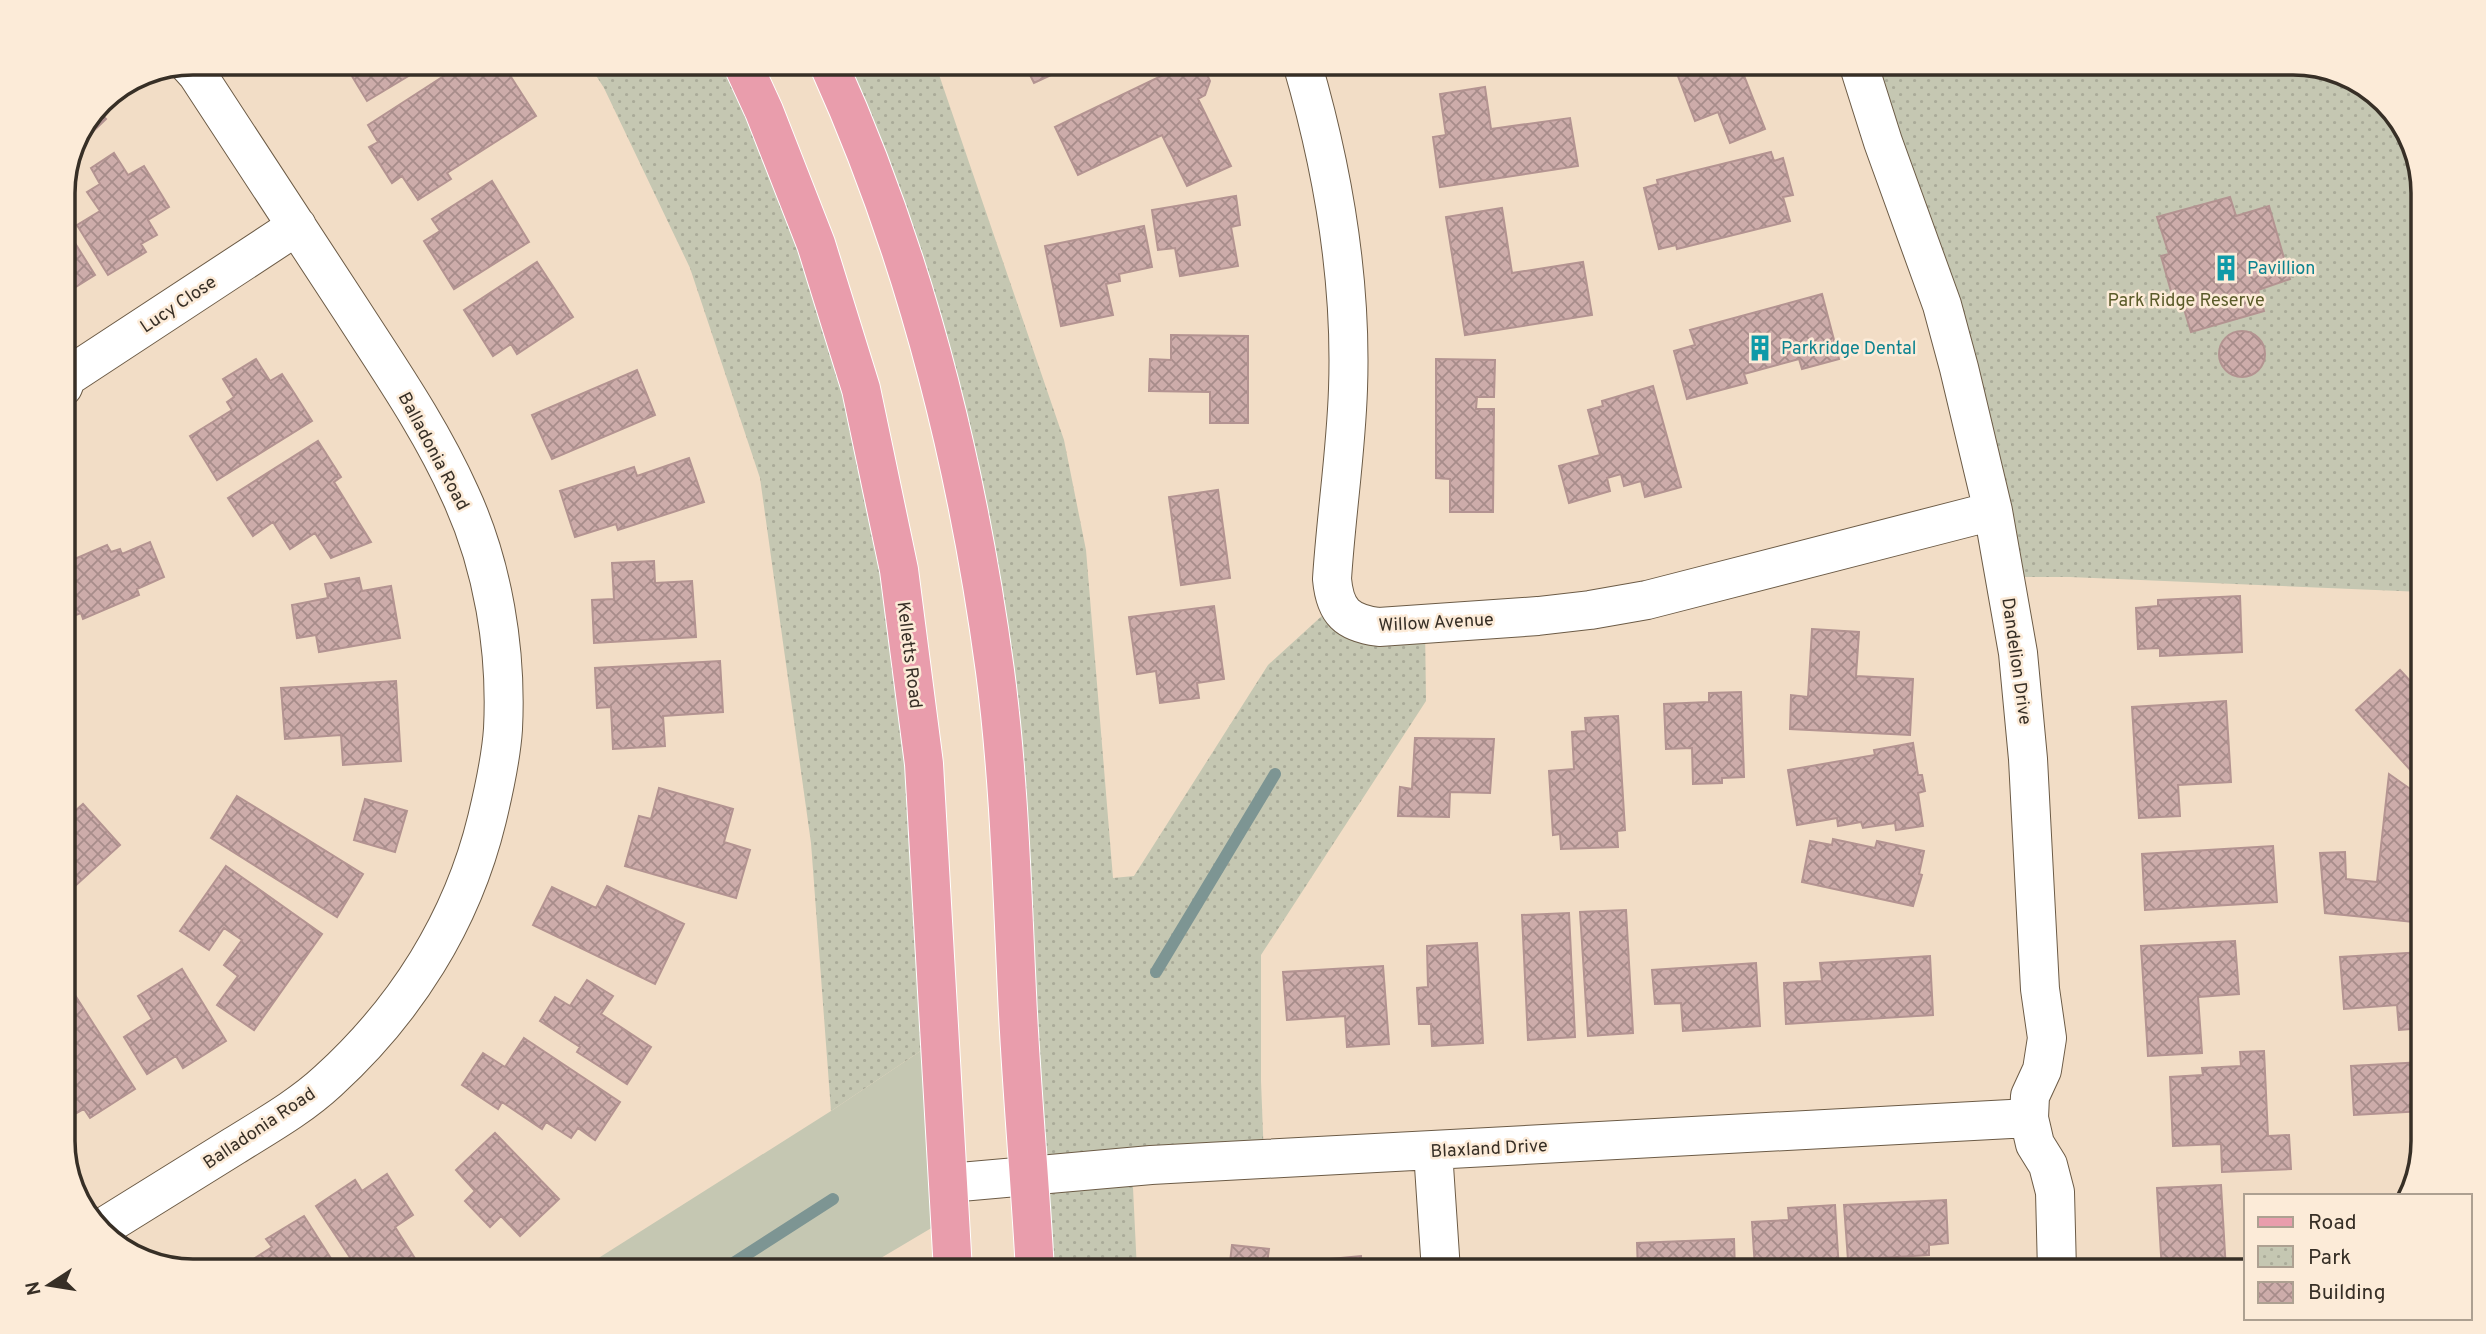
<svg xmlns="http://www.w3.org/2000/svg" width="2486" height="1334" font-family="Overpass,sans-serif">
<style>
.green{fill:#c5c7b2}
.park{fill:url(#park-dots)}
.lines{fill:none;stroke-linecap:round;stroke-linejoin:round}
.stream{stroke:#7d9593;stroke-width:12}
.building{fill:url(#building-cross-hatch);stroke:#b39391;stroke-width:2}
.street-casing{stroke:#6c5b46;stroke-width:40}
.primary-casing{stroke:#fff;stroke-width:40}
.street{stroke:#fff;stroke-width:38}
.primary{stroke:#e99dac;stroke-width:38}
.labels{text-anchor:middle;stroke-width:5;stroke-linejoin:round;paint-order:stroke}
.culture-label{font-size:18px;fill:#0d838f;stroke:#fcebd8;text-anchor:start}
.park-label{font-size:18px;fill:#5a5b29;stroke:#fcebd8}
.street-label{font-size:18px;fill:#372f26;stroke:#fcebd8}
.rim{fill:none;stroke:#372f26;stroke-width:3.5}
</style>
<defs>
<pattern id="park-dots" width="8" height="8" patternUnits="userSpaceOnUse" patternTransform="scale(1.75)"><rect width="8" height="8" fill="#c5c7b2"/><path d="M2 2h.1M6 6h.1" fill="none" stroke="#aaab99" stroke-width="1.8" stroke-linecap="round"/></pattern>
<pattern id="building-cross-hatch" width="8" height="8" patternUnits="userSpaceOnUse" patternTransform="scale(1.75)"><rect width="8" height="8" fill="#cdacaa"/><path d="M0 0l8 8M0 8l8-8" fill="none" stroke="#a78c8a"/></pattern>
</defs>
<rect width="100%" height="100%" fill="#f2ddc6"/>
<path class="green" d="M940,1038l10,179 -91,54h-281l253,-160z"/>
<path class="park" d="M588,63h154l119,326 79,649 -109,73 -20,-268 -51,-365 -70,-210 -86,-180z
M828,63h107l129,377 22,110 27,328 21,-2 134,-211 68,-62 89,21 1,77 -165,254v126l3,78 -132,8 5,104h-102l-66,-761z
M1858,63h434l59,14 50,44 22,64v407l-353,-15h-65z"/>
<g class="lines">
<path class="stream" d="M1156,972l119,-198
M721,1271l112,-72"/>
</g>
<path class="building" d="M344,63h86l-63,38z
M464,63h38l34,53 -89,57 4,6 -33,21 -16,-24 -10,7 -23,-36 9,-5 -10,-17z
M1024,63h53l-43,20z
M1188,63l16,5 6,13 -5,14 -7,4 33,67 -44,20 -25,-51 -84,40 -23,-48z
M1673,63h66l26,66 -35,14 -12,-31 -23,9z
M1485,87l6,42 79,-11 8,48 -138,21 -7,-50 13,-2 -6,-41z
M97,110l9,9 -23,22z
M1771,152l3,9 9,-3 10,37 -10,2 7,24 -113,28 -1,-4 -17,4 -15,-61 14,-4 -1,-4z
M114,153l14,22 16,-9 25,41 -21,13 9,15 -16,9 5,8 -38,23 -31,-50 23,-14 -13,-19 13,-8 -9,-16z
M492,181l37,61 -75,47 -30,-48 16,-10 -8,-12z
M1236,196l4,29 -9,2 7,39 -58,10 -5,-28 -17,2 -6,-40z
M2230,197l6,19 33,-10 21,73 -32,11 6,21 -73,21 -11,-36 -7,2 -12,-42 8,-2 -12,-37z
M1502,208l10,65 71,-11 9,53 -127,20 -19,-118z
M63,224l32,51 -32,20z
M1144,226l8,41 -33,7 1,7 -14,3 7,31 -52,11 -16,-80z
M537,262l36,55 -56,37 -6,-10 -18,12 -29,-46z
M1822,294l17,65 -37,10 -3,-10 -55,15 3,9 -60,16 -13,-48 21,-6 -5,-15z
M2219 354a23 23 0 1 1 46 0a23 23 0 1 1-46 0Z
M1171,335l77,1v87h-38v-31l-61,-1 1,-32 21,1z
M256,359l14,22 12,-7 30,47 -95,59 -27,-44 42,-26 -5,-8 7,-5 -11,-18z
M1436,359l59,1 -1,37h-17l-1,12h18l-1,103h-43v-33l-14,-1z
M637,370l18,45 -103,44 -20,-44z
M1653,386l28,101 -36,10 -4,-16 -17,5 -3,-12 -14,4 3,13 -41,12 -10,-37 41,-11 -12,-45 15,-4 -1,-5z
M318,441l23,36 -7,5 37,60 -40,16 -16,-25 -25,16 -17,-27 -20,14 -25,-38z
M689,458l15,44 -86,28 -2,-6 -41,13 -15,-46 74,-24 3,9z
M1218,490l12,88 -49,7 -12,-88z
M150,542l14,35 -27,12 2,6 -56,24 -2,-6 -18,7v-56l44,-19 4,7 9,-3 2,5z
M654,561l1,22 37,-2 4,56 -102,6 -2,-43 22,-1 -2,-36z
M359,578l3,13 29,-5 9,52 -81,14 -3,-17 -19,3 -5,-33 36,-7 -3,-14z
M2240,596l2,56 -82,4v-8l-22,1 -2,-41 22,-2v-6z
M1214,606l10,73 -27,4 2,15 -39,5 -4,-32 -19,3 -8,-57z
M1812,629l47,3 -3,44 57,3 -3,56 -120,-6 1,-34 17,2z
M720,661l3,51 -60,4 2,30 -52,3 -2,-42 -14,1 -2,-40z
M2400,670l23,25v89l-67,-74z
M396,681l5,80 -58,4 -2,-30 -56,4 -4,-51z
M1741,692l3,85 -22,1v5l-29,1 -1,-36 -26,1 -2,-45 45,-2v-9z
M2226,701l5,81 -53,3 2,31 -41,2 -7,-111z
M1618,716l7,114 -8,1 1,16 -57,2 -1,-15 -7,1 -4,-64 25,-2 -2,-37 14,-1 -1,-13z
M1415,738l79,1 -4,54 -40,-1 -1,25 -51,-1 2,-29 12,2z
M1913,743l5,32h4l3,16 -7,2 5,33 -27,4 -1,-7 -32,5 -2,-6 -23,4 -1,-8 -40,7 -9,-55 87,-15 -1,-5z
M2389,774l34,24v125l-98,-10 -5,-60 25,-1 1,27 31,3z
M659,788l74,21 -9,33 26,8 -14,48 -111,-32 14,-50 12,3z
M237,796l126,78 -26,43 -126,-79z
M365,799l42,12 -12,41 -41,-12z
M83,804l37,41 -57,52v-75z
M1833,839l42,9 2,-7 47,10 -5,23 3,1 -9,31 -111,-24 8,-41 22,4z
M2273,846l4,56 -132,8 -3,-56z
M226,866l96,68 -68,96 -37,-25 21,-29 -14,-11 18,-25 -18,-12 -15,22 -29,-19z
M607,886l77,38 -29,60 -122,-59 19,-38 44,21z
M1626,910l7,123 -45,3 -8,-124z
M1569,913l6,124 -47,3 -6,-125z
M2235,941l4,53 -41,3 4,56 -54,3 -7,-110z
M1477,943l6,100 -51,3 -1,-22h-12l-2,-36 11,-1 -1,-41z
M2423,952v76l-24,2 -2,-25 -53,4 -4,-52z
M1930,956l3,59 -147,9 -2,-41 38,-2 -2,-18z
M1756,963l4,63 -77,5 -2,-28 -26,1 -3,-34z
M1383,966l6,78 -42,3 -2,-31 -58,4 -4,-48z
M182,969l44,72 -43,27 -7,-12 -29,18 -23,-37 28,-18 -14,-23z
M64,978l71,111 -45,29 -6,-9 -9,5 -12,-19v-13l3,-1 -3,-4z
M587,980l26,16 -12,18 50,33 -24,37 -50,-32 3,-5 -40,-26 15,-24 15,9z
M524,1038l96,64 -25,38 -17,-12 -7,10 -25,-16 -4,7 -40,-27 -4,7 -36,-24 21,-32 22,14z
M2264,1051l4,85 21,-1 2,34 -69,3 -1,-28 -48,2 -3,-69 33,-2 -1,-7 39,-2 -1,-14z
M2423,1062v49l-69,4 -3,-49z
M495,1133l64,66 -39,37 -19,-20 -11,11 -25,-26 10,-10 -19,-21z
M387,1174l26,41 -18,12 28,44h-64l-43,-65 39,-26 7,11z
M2221,1185l5,86h-64l-5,-83z
M1946,1200l2,43 -19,2v10l-81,5 -4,-55z
M1835,1205l4,66h-75l-1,-3h-8l-3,-46 37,-2 -1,-12z
M304,1216l35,55h-104l37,-24 -6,-8z
M1734,1239l1,32h-97l-1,-28z
M1232,1245l37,4 -3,22h-37z
M1361,1256l1,15h-83l-1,-7z"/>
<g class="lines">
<g class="street-casing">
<path id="street" d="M1302,63c31,106 50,215 46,326 -2,63 -12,127 -16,190 3,33 15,44 47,48l159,-11 52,-6 57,-10 346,-89
M1858,63l25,79 59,163 17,63 34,143 25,142 10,106 12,230 7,49 -5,32 -12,26 -1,22 6,26 13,21 7,27 2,79
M63,387l4,-10 230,-151
M1433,1151l8,120
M949,1183l202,-18 878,-47
M102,1228c44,-27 88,-55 132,-82 32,-20 66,-39 94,-65 77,-70 134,-159 159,-262 7,-29 14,-60 16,-90 4,-79 -10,-164 -43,-235 -29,-65 -70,-124 -108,-183 -51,-79 -103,-158 -155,-237l-9,-10"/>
</g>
<g class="primary-casing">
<path id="primary" d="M742,63l22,48 52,133 45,145 38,181 25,194 29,507
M828,63c87,192 139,400 167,608 14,106 17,215 22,322 4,92 13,185 18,278"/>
</g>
<use href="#street" class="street"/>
<use href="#primary" class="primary"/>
</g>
<defs>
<g id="building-bare" transform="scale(2.1)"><path d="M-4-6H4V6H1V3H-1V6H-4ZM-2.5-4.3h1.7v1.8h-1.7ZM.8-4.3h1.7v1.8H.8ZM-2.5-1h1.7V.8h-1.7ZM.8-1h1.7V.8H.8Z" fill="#0f9aa8" stroke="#fcebd8" stroke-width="2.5" paint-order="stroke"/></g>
</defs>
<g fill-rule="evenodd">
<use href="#building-bare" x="2226" y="268"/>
<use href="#building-bare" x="1760" y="348"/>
</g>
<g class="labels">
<g class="culture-label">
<text x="2247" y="274">Pavillion</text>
<text x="1781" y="354">Parkridge Dental</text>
</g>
<g class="park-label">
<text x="2186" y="306">Park Ridge Reserve</text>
</g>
<g class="street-label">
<text transform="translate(178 304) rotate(-34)" y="6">Lucy Close</text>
<text transform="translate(434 451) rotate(62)" y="6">Balladonia Road</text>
<text transform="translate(1436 622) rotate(-3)" y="6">Willow Avenue</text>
<text transform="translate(910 655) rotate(83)" y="6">Kelletts Road</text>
<text transform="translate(2017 661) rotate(82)" y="6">Dandelion Drive</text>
<text transform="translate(259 1128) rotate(-34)" y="6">Balladonia Road</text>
<text transform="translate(1489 1148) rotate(-3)" y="6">Blaxland Drive</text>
</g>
</g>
<path d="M0 0H2486V1334H0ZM193 75H2293A118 118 0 0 1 2411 193V1141A118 118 0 0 1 2293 1259H193A118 118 0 0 1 75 1141V193A118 118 0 0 1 193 75Z" fill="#fcebd8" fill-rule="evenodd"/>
<path class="rim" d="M193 75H2293A118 118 0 0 1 2411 193V1141A118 118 0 0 1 2293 1259H193A118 118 0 0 1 75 1141V193A118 118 0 0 1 193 75Z"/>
<rect x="2244" y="1194" width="228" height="126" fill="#fcebd8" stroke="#ada091" stroke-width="2"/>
<rect x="2258" y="1217" width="35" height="10" fill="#e99dac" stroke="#ada091" stroke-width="2"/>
<text x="2308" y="1229" font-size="21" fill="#372f26">Road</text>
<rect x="2258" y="1246" width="35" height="21" fill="url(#park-dots)" stroke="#ada091" stroke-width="2"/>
<text x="2308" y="1264" font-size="21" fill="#372f26">Park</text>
<rect x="2258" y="1282" width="35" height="21" fill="url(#building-cross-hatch)" stroke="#ada091" stroke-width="2"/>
<text x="2308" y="1299" font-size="21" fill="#372f26">Building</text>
<g transform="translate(49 1285) rotate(258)" stroke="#fcebd8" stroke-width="5" paint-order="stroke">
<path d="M0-5L12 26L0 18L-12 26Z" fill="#372f26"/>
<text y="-10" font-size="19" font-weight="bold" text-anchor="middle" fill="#372f26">N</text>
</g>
</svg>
